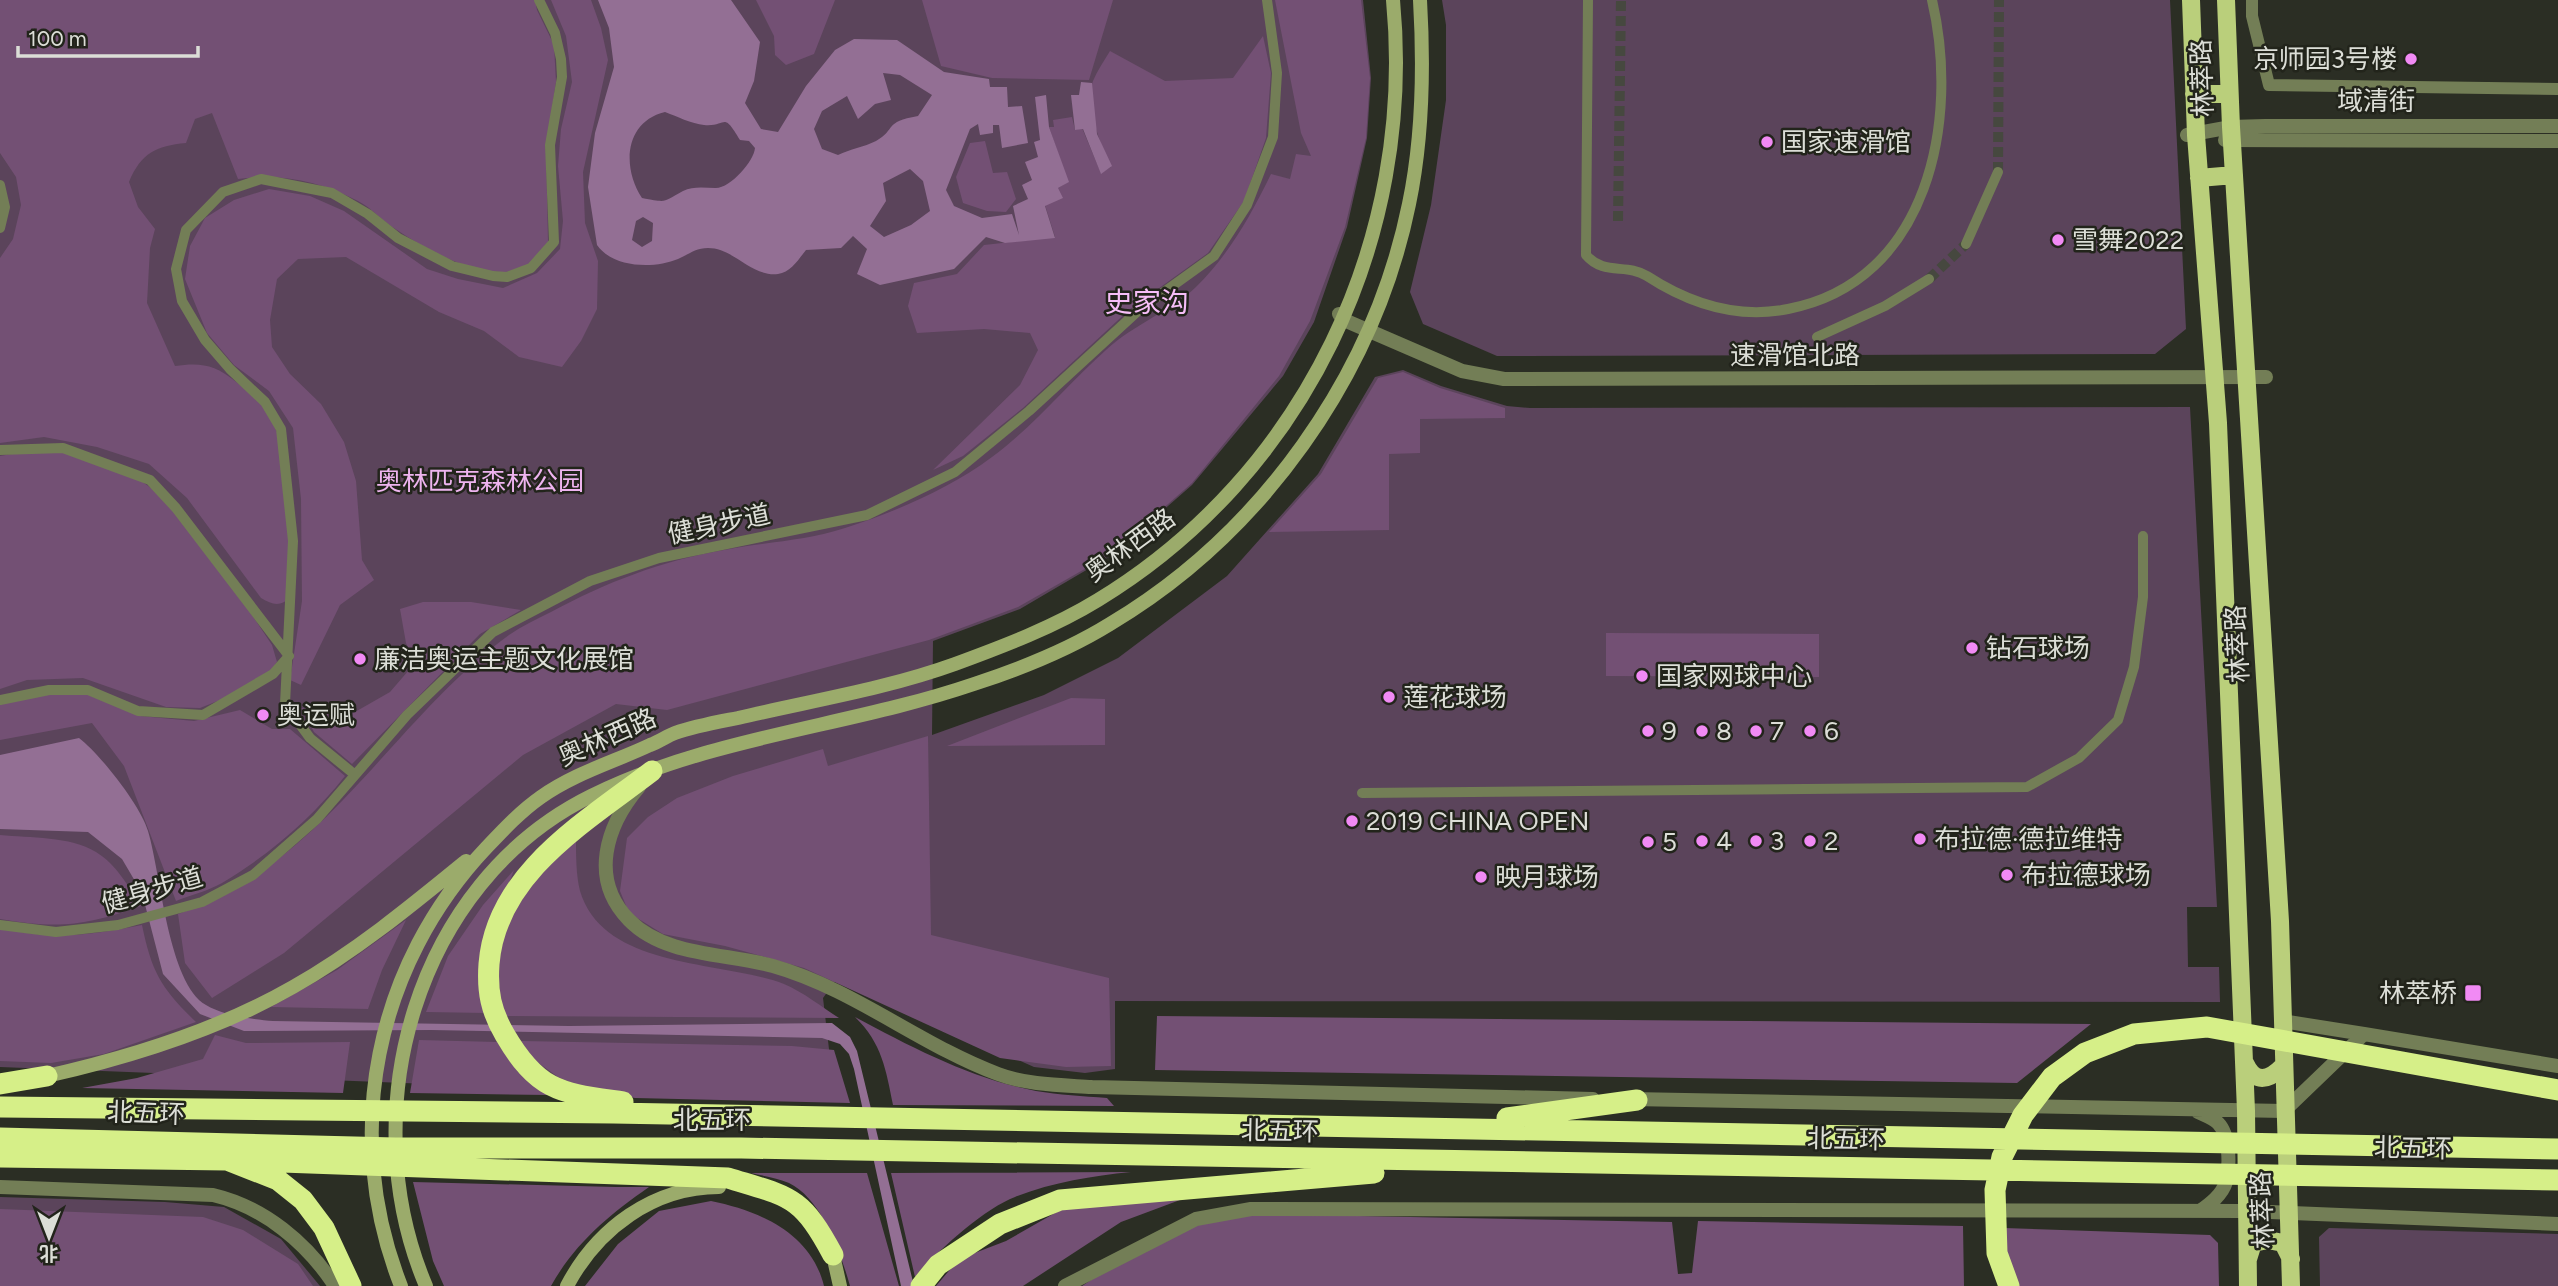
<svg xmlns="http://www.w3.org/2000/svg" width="2558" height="1286" font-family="Figtree,'Noto Sans SC',sans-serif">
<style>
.green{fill:#5b445b}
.forest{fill:#735074}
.water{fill:#936f94;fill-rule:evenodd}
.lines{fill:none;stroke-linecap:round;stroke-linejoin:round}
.pedestrian-tunnel{stroke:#46483f;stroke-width:10;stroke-dasharray:10 5;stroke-linecap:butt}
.pedestrian{stroke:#737e56;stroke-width:10}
.minor{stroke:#737e56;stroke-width:12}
.tertiary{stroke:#737e56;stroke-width:14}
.secondary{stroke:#9bab6b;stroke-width:14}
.primary{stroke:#bacf7b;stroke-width:18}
.motorway{stroke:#d6ef88;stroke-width:21}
.poi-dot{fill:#f18af4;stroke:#22241b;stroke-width:2.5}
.labels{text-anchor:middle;stroke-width:5;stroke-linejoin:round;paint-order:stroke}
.poi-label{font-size:26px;fill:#dcded7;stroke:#22241b;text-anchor:start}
.street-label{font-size:26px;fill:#dcded7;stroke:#22241b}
.park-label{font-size:26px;fill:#eeb4ef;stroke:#22241b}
.neighbourhood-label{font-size:28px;fill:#f7bef8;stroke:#22241b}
</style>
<rect width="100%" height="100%" fill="#2b2e24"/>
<path class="green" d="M0,0h1363l8,78 -4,60 -20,89 -33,95 -31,54 -91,109 -80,70 -92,54 -87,32 -1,94 112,-40 74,-37 109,-82 91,-102 57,-97 28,-7 38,16 66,20 23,2 660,-1 27,500h-30l1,60h31l1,35 -1105,-1v68l-30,4 -51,-6 -198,-87 -13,18 12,102 -835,-33z
M1442,0h728l16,329 -31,25 -658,2 -74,-32 -13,-32 21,-87 15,-105v-75z
M0,1197l165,5 59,5 57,32 39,47h-320z
M2329,1228l229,6v52h-238l-1,-49z"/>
<path class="forest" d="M0,0h535l2,10 17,35 2,37 -10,65 2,95c-6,7 -13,20 -21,24 -37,20 -99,-15 -130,-36 -14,-8 -25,-22 -39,-29 -42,-21 -74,-27 -120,-22l-26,-66 -17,6 -9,24c-30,3 -45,10 -57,39l9,25 17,22 -5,19 -3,55 28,63c26,-4 40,-1 60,15 8,7 20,13 26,21 38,53 29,133 30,195 -11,10 -18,8 -30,1l-74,-100 -38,-34 -52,-17 -53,-10 -44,6v-185l13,-19 8,-34 -5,-28 -16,-24z
M551,0h40l10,28 7,32 -25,112 2,51 13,38 -1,48 -16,32 -19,26 -43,-10 -35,-26 -45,-19 -93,-55 -48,2 -21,20 -7,41 2,27 18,27 31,30 23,38 12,39 6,79 12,20 -34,25 -39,80 -11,-5 12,-79 -1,-102 -8,-71 -24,-37 -35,-26 -27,-32 -22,-54 5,-33 15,-28 29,-18 35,-11 41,7 34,15 83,58 31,10 45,9 34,-15 23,-24 3,-28 -5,-55 3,-37 11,-47 -6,-46z
M756,0h79l-21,54 -28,11 -11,-10 -1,-19z
M922,0h191l-24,80 -97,-2 -51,-12z
M1275,0h86l9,78 -4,60 -21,89 -35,94 -31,55 -87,107 -81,71 -93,53 -89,33 -262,70 -51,-6 -93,51 -239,198 -72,45 -27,-35 -7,-49c147,-50 212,-192 331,-279 13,-9 28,-16 42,-23 56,-30 110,-51 173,-62 40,-8 82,-9 121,-22 50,-16 104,-39 147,-71 42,-31 76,-73 114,-107 27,-25 66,-40 90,-63 34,-34 54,-70 75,-113l19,5 6,-25 15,2 -10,-23z
M1263,36l8,37 -5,65 -22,63 -36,52 -78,56 -107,99 -60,48 -30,14 87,-85 18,-35 -8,-17 -46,-4 -67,4 -9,-27 6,-23 43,-9 27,-29 71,-8 -10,-32 13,-17 10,-6 -19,-55h5l-1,-7 19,-3 3,13 7,-2 19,45 10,-6c-10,-21 -27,-63 -18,-86 4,-10 11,-20 17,-30l55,30 68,-3z
M985,141l8,32 14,-1 9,27 -10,13 -19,-1 -24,-8 -7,-26 14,-34z
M1403,372l37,16 65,20v10l-85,1v34l-31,1v76l-120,2 52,-58 57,-96z
M23,452l46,1 68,25 45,32 90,135 5,17 -7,10 -32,21 -38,15 -34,-1 -83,-29 -56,2 -27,9v-233z
M423,602h48l50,8 -41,24 -128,130 -38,-32 -13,-24 54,4 35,-20 25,-29 -9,-20 -6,-34z
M1606,633l213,1v43l-213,-1z
M46,695h43l51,21 54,5 46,-11 32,19h18l55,47c-33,42 -76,79 -123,107 -14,8 -31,12 -46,18l-52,-135 -32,-43 -92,17v-36z
M1071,698l34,1v46l-158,1z
M928,736l3,199 178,43 2,88 -45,1 -66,-9 -196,-90 -79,-22 -62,-12 -34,-21 -9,-22 7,-53 21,-21 29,-19 56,-22 90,-27 5,17z
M0,835c30,3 70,1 96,17 20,12 33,35 45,54 -56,20 -83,23 -141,13z
M576,838c0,17 0,37 4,53 24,79 141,69 204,93 19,8 38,23 55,34l-335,-2c-20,-82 18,-124 72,-178z
M514,870l-27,73 -1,70 -60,-1 22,-56 35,-51z
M406,920l-24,50 -14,39 -97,-2 66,-37z
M142,925c10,48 19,63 54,97l-92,32 -53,9 -51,-2v-134c48,14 93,8 142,-2z
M1157,1016l934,8 -74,59 -862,-13z
M855,1017c58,31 117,62 181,74 23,4 47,5 71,7l7,8 -221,-1c-7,-35 -11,-62 -38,-88z
M215,1035l31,8 104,-1 -7,51 -261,-5 55,-10 66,-19z
M419,1040l78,2 21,30 31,23 -139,-2z
M521,1041l271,5 42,4 16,53 -215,-5 -51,-10 -26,-11 -25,-18z
M1131,1172c-39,4 -78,10 -116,25 -30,11 -79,55 -100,80l-24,-104z
M751,1173h116l32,113h-49c-9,-32 -28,-87 -61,-103 -11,-5 -26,-7 -38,-10z
M413,1182l203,5h33c-40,28 -74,56 -98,99h-107l-11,-25z
M1188,1197l-67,25 -98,64h-87l23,-27 47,-18 56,-32z
M711,1201c49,10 100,32 113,85h-239l33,-42 41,-33z
M0,1209l203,8 40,13 55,34 15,22h-313z
M1254,1214l418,8 6,52 14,-1 6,-52 265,5 1,60h-882l21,-14 97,-51z
M2004,1228l206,7 8,8 1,43h-202l-10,-31z"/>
<path class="water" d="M598,0h133l29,42 -6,39 -9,22 16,26 17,3 28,-46 29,-36 19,-11 43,1 47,32 45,7 1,8h17l1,20 14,-1 6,37 -26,5 -3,-23h-6v8l-13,2 -2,-11 -8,5 -24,61 8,16 28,12 30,-4 7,21 -6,-29 15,-7 -6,-14 10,-5 -7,-18 13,-5 -4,-15 6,-2 -5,-43 11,-2 3,32 20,55 -11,6 5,10 -18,8 10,32 -50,5 -19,-6 -32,32 -74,16 -23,-11 10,-25 -14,-13 -12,12 -35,2c-8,10 -15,22 -28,24 -27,3 -44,-26 -70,-26 -13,0 -20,7 -30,11 -24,10 -65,9 -81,-14l-9,-58 7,-54 19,-66 -5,-39zM883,73l17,2 32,20 -14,21c-35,6 -21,13 -42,25 -12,6 -26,8 -38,14l-16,-6 -8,-20 8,-18 25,-15 11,23 17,-15 16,-4zM665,112c11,4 27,12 39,13 24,2 18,-15 36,15l9,1 6,7c-1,13 -25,41 -40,40 -10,0 -22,-2 -32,3 -21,11 -14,12 -41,7 -20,-30 -18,-76 23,-86zM910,169l13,12 7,30 -19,14 -27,12 -14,-11 16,-25 -3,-18zM643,217l10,6 -1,18 -10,6 -10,-7 4,-19z
M1081,82l11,1 5,51 15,32 -11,8 -18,-45 -8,1 -4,-35h8z
M79,738c21,16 62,68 69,93 13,43 20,152 58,174 18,11 46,14 67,16l296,5 263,-3 18,14 7,14 57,235h-13l-47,-217 -5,-15 -9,-10 -18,-6 -391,-8 -187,1 -44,-17 -37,-40 -21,-81 -20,-34 -34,-27 -88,-3v-74z"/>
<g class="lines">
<path class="pedestrian-tunnel" d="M1998,172l1,-172
M1618,221l3,-221
M1929,279l37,-35"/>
<path class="pedestrian" d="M1588,0l-2,255c18,21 40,8 61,21 43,28 91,43 141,33 141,-27 172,-189 144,-309
M0,185l5,22 -5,21
M1966,244l32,-72
M1817,337l68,-31 44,-27
M0,450l63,-2 87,32 26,28 113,148 -16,18 -70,41 -65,-4 -50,-21h-39l-49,10
M354,774l-44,-36 -25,-34 8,-163 -12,-112 -16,-27 -35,-33 -25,-29 -23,-39 -6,-32 10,-39 37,-38 38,-13 71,14 36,21 30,24 54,28 41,10 14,1 24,-9 23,-26 -4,-97 12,-68 -1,-18 -6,-26 -16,-33
M1362,793l665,-6 52,-29 39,-38 16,-53 9,-70v-61
M0,925l56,7 62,-7 84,-23 51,-27 64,-56 90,-104 86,-83 97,-51 69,-23 208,-43 88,-43 74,-61 110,-101 75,-54 33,-51 26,-68 4,-64 -10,-73"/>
<path class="minor" d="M2252,0v16l17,69 289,4"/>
<path class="tertiary" d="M2187,135l44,-8 34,-1h293
M2225,140l333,1
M1339,314l5,6 118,51 42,8 762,-2
M639,787c-33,39 -50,92 -10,133 36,37 98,33 144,46 81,23 147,79 225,108 29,11 63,11 94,13l501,12
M2282,1021l82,13
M1631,1099l653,12 80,-77 194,32
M2198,1112c6,3 15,6 20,11 12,12 12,43 8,59 -4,13 -16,22 -26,29
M0,1187l213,8c51,12 94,48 122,91
M1065,1286l131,-67 55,-10 995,2 312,13"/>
<path class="secondary" d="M47,1076c84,-19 171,-46 246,-89 62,-35 118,-81 173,-126
M827,1248l6,7 7,31
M401,1286c-60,-152 -26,-321 86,-439 17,-18 34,-36 54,-50 34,-24 73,-35 109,-52 9,-3 17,-9 25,-12 20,-7 43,-11 63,-15 72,-17 148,-29 217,-54 49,-18 99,-37 143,-64 207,-126 318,-361 295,-600
M426,1286c-74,-174 -11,-403 165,-490 121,-60 257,-69 383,-112 46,-15 94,-34 136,-60 151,-90 264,-248 299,-420 14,-67 15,-136 11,-204
M567,1286c30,-57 86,-99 152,-99"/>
<path class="primary" d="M2191,0l5,135 22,288 28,688 2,175
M2226,0l5,127 49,794 11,365
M2194,94h35
M2199,178l35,-3
M2245,1063c10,21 23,18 38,3
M2248,1259l5,-16 15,-3 15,3 8,16"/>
<path class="motorway" d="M0,1084l47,-8
M623,1102c-61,-9 -84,-9 -118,-67 -14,-24 -18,-43 -16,-71 7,-91 98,-143 163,-193
M0,1107l613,6 1945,36
M1507,1118l130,-18
M0,1138l395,10h346l1817,32
M0,1157l227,3 51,20 25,20 21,28 27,58
M227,1160l501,18c62,19 73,17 105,77
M921,1286l17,-21 62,-41 60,-24 314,-27
M2009,1286l-12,-33 -2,-63 7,-33 21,-42 29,-38 33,-24 49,-19 73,-7 351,63"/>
</g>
<g class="poi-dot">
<circle cx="2411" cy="59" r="7"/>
<circle cx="1767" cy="142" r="7"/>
<circle cx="2058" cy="240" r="7"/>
<circle cx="1972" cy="648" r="7"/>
<circle cx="360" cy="659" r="7"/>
<circle cx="1642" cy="676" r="7"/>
<circle cx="1389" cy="697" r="7"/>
<circle cx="263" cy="715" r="7"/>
<circle cx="1648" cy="731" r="7"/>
<circle cx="1702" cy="731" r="7"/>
<circle cx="1756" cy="731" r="7"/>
<circle cx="1810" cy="731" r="7"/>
<circle cx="1352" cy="821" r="7"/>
<circle cx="1920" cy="839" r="7"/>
<circle cx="1702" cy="841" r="7"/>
<circle cx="1756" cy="841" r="7"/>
<circle cx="1810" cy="841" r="7"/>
<circle cx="1648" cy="842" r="7"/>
<circle cx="2007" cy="875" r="7"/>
<circle cx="1481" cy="877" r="7"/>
<rect x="2464" y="984" width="18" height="18" rx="3.5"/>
</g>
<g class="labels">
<g class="poi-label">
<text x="2397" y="68" text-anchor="end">京师园3号楼</text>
<text x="1781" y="151">国家速滑馆</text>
<text x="2072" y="249">雪舞2022</text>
<text x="1986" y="657">钻石球场</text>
<text x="374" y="668">廉洁奥运主题文化展馆</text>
<text x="1656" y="685">国家网球中心</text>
<text x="1403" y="706">莲花球场</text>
<text x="277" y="724">奥运赋</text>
<text x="1662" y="740">9</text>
<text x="1716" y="740">8</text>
<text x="1770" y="740">7</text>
<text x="1824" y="740">6</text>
<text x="1366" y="830">2019 CHINA OPEN</text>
<text x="1934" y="848">布拉德·德拉维特</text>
<text x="1716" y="850">4</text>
<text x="1770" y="850">3</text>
<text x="1824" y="850">2</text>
<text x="1662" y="851">5</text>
<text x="2021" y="884">布拉德球场</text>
<text x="1495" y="886">映月球场</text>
<text x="2457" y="1002" text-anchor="end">林萃桥</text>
</g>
<g class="street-label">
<text transform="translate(2202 78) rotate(-92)" y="9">林萃路</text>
<text x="2376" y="110">域清街</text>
<text x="1795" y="364">速滑馆北路</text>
<text transform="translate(719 524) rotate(-12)" y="9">健身步道</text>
<text transform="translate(1130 545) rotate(-36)" y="9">奥林西路</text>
<text transform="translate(2237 644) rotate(-93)" y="9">林萃路</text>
<text transform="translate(607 737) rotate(-24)" y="9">奥林西路</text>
<text transform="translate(152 890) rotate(-16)" y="9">健身步道</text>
<text transform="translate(146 1113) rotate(2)" y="9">北五环</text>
<text x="712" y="1129">北五环</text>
<text transform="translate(1280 1131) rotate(1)" y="9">北五环</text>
<text transform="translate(1846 1139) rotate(1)" y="9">北五环</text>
<text transform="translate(2413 1148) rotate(1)" y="9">北五环</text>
<text transform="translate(2262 1210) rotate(-93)" y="9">林萃路</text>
</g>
<g class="park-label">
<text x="480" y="490">奥林匹克森林公园</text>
</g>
<g class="neighbourhood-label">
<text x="1147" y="312">史家沟</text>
</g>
</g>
<g transform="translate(49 1237) rotate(180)" stroke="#22241b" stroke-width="5" paint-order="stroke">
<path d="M0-5L12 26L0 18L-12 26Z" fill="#dcded7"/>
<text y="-10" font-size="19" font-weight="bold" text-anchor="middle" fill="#dcded7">北</text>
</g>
<path d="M18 46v10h180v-10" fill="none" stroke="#dcded7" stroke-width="3.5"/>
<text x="28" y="46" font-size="21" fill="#dcded7" stroke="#22241b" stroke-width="5" paint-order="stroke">100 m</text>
</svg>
